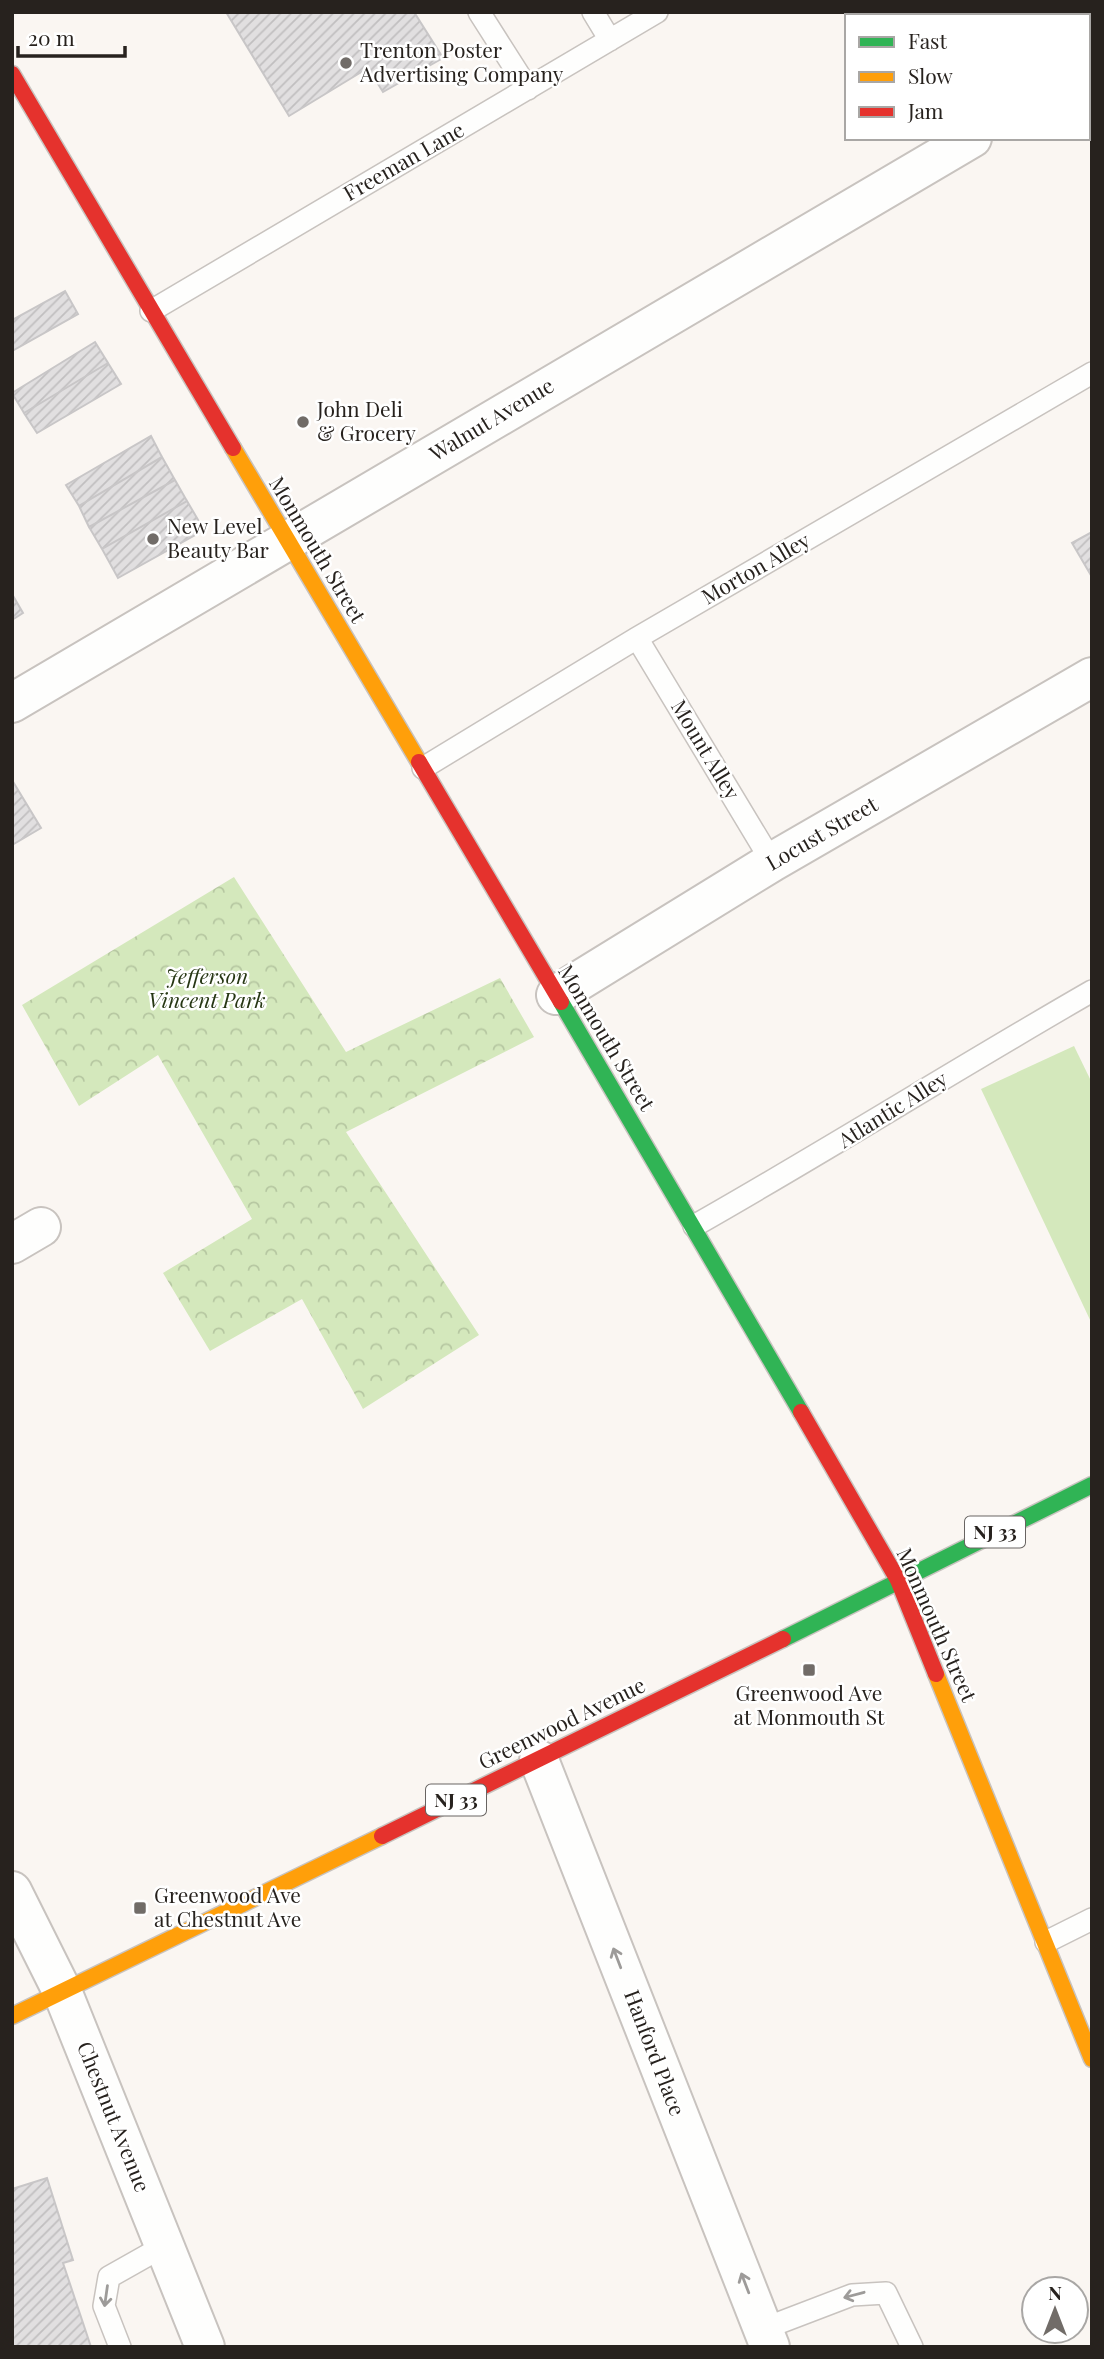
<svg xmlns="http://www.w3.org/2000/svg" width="1104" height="2359" font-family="'Playfair Display',serif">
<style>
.green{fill:#d4e8bc}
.forest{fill:url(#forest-crowns)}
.building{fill:url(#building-hatch);stroke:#c8c6c7;stroke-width:2}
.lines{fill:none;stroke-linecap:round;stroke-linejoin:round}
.lane-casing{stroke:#c8c3bf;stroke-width:24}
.street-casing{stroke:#c8c3bf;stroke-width:42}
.fast-casing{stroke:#c8c3bf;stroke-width:19}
.slow-casing{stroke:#c8c3bf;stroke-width:19}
.jam-casing{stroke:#c8c3bf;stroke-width:19}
.lane{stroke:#fefefd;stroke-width:21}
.street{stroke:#fefefd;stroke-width:38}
.fast{stroke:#30b455;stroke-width:16}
.slow{stroke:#ff9f0a;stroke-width:16}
.jam{stroke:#e5322d;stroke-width:16}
.oneway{stroke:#9d9b99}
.poi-dot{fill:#716c68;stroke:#fff;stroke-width:2.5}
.labels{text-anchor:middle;stroke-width:5;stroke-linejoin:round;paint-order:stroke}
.shield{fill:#fff;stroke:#686462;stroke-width:2}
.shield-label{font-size:19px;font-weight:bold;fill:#27221e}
.poi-label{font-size:21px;fill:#27221e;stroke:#fff;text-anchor:start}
.street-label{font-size:21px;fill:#27221e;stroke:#fff}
.park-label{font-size:21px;font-style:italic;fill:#273714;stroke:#fff}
</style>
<defs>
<pattern id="forest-crowns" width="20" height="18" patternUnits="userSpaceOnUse" patternTransform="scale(1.75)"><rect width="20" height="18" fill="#d4e8bc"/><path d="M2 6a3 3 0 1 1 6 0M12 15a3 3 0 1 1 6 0" fill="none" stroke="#b6c7a1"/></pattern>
<pattern id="building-hatch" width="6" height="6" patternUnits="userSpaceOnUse" patternTransform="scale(1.75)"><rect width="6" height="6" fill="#e1dfe0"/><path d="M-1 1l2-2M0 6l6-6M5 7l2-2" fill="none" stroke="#c1bfc0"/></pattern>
</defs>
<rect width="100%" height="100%" fill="#faf6f2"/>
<path class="green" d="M1074,1046l18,37v241l-111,-235z"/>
<path class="forest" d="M234,877l112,175 154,-74 34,59 -188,95 133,203 -116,74 -61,-110 -92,52 -47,-78 89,-54 -94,-164 -79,51 -57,-101z"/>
<path class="building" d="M226,12h188l29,46 -60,34 -15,-24 -79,48z
M65,291l13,23 -66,37v-31z
M95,342l13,21 -84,50 -12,-20z
M108,363l13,21 -84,49 -13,-20z
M151,436l11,21 -83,49 -13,-21z
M162,457l13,23 -86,47 -10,-21z
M175,480l12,21 -85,48 -13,-22z
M187,501l17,29 -86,48 -16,-29z
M1092,532v45l-20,-34z
M12,594l11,19 -11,7z
M12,780l29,48 -29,17z
M47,2178l26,82 -10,3 28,84h-79v-158z"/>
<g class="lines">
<g class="lane-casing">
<path id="lane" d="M479,12l49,77
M593,12l17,28
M151,311l506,-299
M637,638l135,224
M423,768l214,-130 455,-265
M694,1226c134,-76 264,-158 398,-235
M1046,1942l46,-23
M763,2329l89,-34 34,-2 26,54
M120,2347l-16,-41 5,-29 55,-31"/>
</g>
<g class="street-casing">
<path id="street" d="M1088,70l4,-2
M12,703l960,-565
M556,995l216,-133 320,-185
M12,1244l29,-17
M539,1760l231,587
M12,1891l50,100 143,356"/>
</g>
<g class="fast-casing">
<path id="fast" d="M561,1002l240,410
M783,1639l309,-154"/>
</g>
<g class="slow-casing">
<path id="slow" d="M233,448l186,314
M936,1674l156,385
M12,2016l370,-180"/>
</g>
<g class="jam-casing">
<path id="jam" d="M12,74l221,374
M419,762l142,240
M801,1412l97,168 38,94
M382,1836l401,-197"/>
</g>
<use href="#lane" class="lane"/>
<use href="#street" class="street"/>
<use href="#fast" class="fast"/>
<use href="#slow" class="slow"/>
<use href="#jam" class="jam"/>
</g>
<defs><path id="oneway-shaft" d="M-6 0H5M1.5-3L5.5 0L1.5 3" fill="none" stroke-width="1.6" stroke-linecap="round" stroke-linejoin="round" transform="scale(1.75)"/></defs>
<g class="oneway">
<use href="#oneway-shaft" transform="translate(617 1958) rotate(-111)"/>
<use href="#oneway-shaft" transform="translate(745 2283) rotate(-111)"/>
<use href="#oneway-shaft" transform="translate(854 2295) rotate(165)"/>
<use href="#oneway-shaft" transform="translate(106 2296) rotate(98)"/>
</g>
<g class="poi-dot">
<circle cx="346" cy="63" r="7"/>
<circle cx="303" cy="422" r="7"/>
<circle cx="153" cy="539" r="7"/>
<rect x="802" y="1663" width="14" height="14" rx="3.5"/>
<rect x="133" y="1901" width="14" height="14" rx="3.5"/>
</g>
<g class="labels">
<g class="shield">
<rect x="965" y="1516.5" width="60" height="31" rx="5"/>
<rect x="426" y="1784.5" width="60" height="31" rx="5"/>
</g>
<g class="shield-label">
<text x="995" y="1539">NJ 33</text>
<text x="456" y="1807">NJ 33</text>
</g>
<g class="poi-label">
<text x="360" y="58">Trenton Poster<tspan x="360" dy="24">Advertising Company</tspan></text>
<text x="317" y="417">John Deli<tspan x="317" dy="24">&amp; Grocery</tspan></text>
<text x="167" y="534">New Level<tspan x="167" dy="24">Beauty Bar</tspan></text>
<text x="809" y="1701" text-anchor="middle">Greenwood Ave<tspan x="809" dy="24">at Monmouth St</tspan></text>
<text x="154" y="1903">Greenwood Ave<tspan x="154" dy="24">at Chestnut Ave</tspan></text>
</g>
<g class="street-label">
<text transform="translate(404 162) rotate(-30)" y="7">Freeman Lane</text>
<text transform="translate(492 420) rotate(-31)" y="7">Walnut Avenue</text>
<text transform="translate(317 550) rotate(59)" y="7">Monmouth Street</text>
<text transform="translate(756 569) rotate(-30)" y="7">Morton Alley</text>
<text transform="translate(705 750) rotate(59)" y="7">Mount Alley</text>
<text transform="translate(822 834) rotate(-30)" y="7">Locust Street</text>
<text transform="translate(606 1038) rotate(59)" y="7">Monmouth Street</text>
<text transform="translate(893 1110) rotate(-32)" y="7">Atlantic Alley</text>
<text transform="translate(936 1625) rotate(66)" y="7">Monmouth Street</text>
<text transform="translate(562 1724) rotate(-26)" y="7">Greenwood Avenue</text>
<text transform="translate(654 2053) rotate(69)" y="7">Hanford Place</text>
<text transform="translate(113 2117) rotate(68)" y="7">Chestnut Avenue</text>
</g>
<g class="park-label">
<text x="207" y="984">Jefferson<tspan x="207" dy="24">Vincent Park</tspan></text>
</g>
</g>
<rect width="1104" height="2359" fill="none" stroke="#27221e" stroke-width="28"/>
<rect x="845" y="14" width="245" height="126" fill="#ffffff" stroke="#a9a7a5" stroke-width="2"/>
<rect x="859" y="37" width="35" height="10" fill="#30b455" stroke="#a9a7a5" stroke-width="2"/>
<text x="908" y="49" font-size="21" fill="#27221e">Fast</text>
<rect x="859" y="72" width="35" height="10" fill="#ff9f0a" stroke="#a9a7a5" stroke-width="2"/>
<text x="908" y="84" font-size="21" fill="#27221e">Slow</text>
<rect x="859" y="107" width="35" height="10" fill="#e5322d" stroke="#a9a7a5" stroke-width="2"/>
<text x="908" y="119" font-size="21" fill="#27221e">Jam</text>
<g transform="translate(1055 2310)"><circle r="33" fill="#ffffff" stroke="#a9a7a5" stroke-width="2"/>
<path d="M0-5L12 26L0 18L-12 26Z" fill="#716c68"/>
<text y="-10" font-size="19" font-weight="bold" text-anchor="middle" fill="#27221e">N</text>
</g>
<path d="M18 46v10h107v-10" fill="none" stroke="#27221e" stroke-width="3.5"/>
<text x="28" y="46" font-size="21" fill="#27221e" stroke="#ffffff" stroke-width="5" paint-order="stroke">20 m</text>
</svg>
